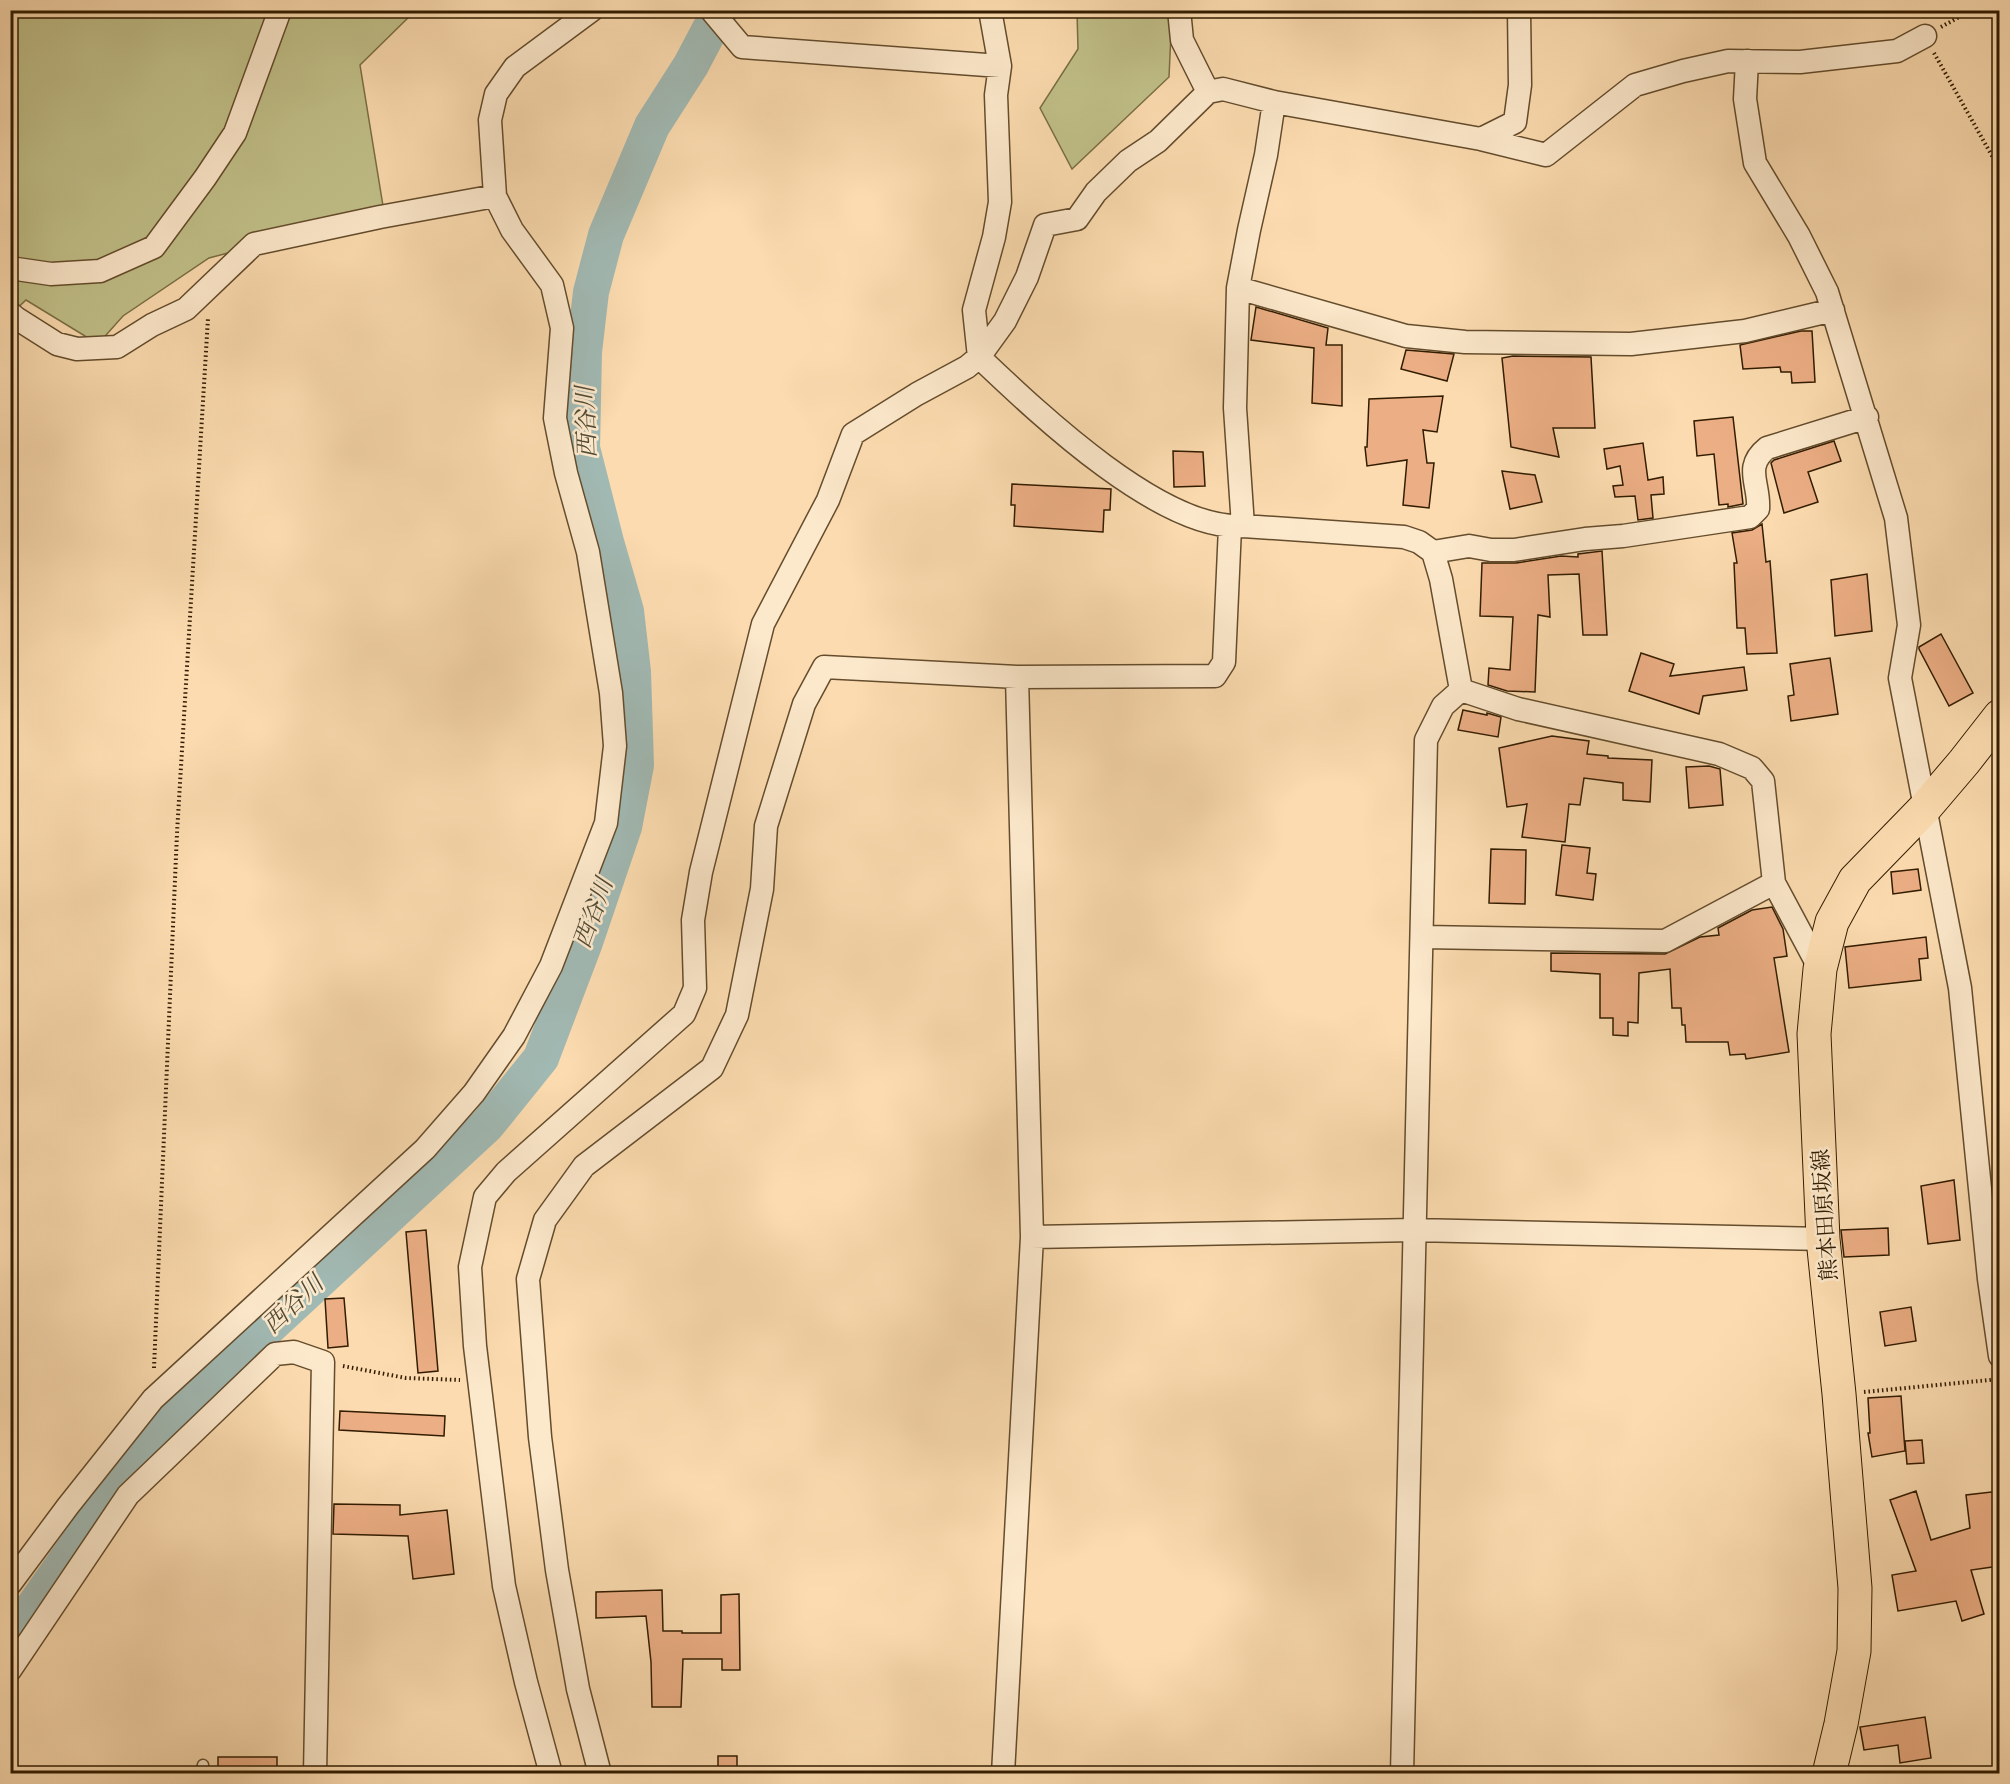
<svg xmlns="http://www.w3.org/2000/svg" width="2010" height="1784" font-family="'Sorts Mill Goudy','Noto Serif JP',serif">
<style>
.green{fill:#c1c089;stroke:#7a6e44;stroke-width:1.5}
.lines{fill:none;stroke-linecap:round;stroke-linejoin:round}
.river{stroke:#a1b9b3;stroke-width:36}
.building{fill:#ecae84;stroke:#321c00;stroke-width:1.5}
.lane-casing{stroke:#644c2c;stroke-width:13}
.street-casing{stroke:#644c2c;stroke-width:25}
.primary-casing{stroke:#321c00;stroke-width:35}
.path{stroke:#321c00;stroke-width:4;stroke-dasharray:1.5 3;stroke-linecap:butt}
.lane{stroke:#fce8cb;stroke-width:10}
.street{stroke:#fce8cb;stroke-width:22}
.primary{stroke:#fbdbaf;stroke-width:33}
.labels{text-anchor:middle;stroke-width:5;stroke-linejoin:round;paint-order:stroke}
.street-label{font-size:22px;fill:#321c00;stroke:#fce8cb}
.water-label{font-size:24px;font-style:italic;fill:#534b36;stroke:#fce8cb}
</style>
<rect width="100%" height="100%" fill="#fbdbaf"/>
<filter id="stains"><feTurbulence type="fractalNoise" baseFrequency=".00333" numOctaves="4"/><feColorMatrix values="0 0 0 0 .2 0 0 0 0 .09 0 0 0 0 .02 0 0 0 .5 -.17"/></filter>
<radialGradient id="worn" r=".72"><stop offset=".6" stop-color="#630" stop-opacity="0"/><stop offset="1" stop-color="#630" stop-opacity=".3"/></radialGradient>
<path class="green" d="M11,11h404l-55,54 24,147 -175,46 -86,58 -25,28 -72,-44 -15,14z
M1077,11h95l-3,66 -97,92 -32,-61 38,-59z"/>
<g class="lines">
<path class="river" d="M10,1640l71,-101 67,-100 339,-314 54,-67 44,-116 39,-115 12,-62 -3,-93 -7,-61 -20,-69 -24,-94 2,-96 7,-60 15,-57 46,-109 39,-61 29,-55"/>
</g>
<path class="building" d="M1256,307l72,21 -2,17h16v61l-30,-3 2,-55 -63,-8z
M1801,331h11l3,51 -23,1 -1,-11h-10l-1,-5 -37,2 -3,-24z
M1406,350l48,4 -7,27 -46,-12z
M1513,356l78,1 4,71h-42l6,29 -48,-10 -9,-89z
M1443,396l-6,36 -14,-2 4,33h7l-5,45 -26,-3 4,-45 -40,6 -2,-19h2l2,-48z
M1733,417l10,87 -15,3v-3l-9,1 -5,-51 -17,2 -3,-35z
M1834,441l7,20 -33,11 10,30 -34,11 -13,-50 3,-3z
M1643,443l5,37 15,-3 1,17 -13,1 2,23 -15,2 -3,-24 -20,1 -2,-11 10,-1 -3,-19 -13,3 -3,-20z
M1173,451l30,1 2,34 -31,1z
M1502,471l33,4 7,27 -32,7z
M1012,484l99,5 -1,21h-6l-1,22 -89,-6 1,-21h-4z
M1762,524l4,38 4,-1 7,92 -30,1 -2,-26h-8l-3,-65h3l-5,-30 20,-3z
M1602,551l5,84h-24l-4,-61 -31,1 2,42 -12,-2 -3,77 -28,-1 -19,-6 1,-17 21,2 3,-53 -33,-1 2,-53h34l45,-7 17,1v-3z
M1867,574l5,57 -37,5 -4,-56z
M1941,634l32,59 -24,13 -30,-57v-2z
M1641,653l33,11 -4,12 74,-9 3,23 -44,6 -4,18 -70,-23z
M1830,658l8,56 -47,7 -3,-25 6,-1 -4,-31z
M1463,710l24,5v-2l14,4 -3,20 -40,-7z
M1552,736l37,5 -2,13 21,2v2l44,2 -2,42 -27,-2v-17l-39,-5 -4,27 -11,-1 -4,38 -43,-5 5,-33 -20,3 -8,-59z
M1709,766l11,3 3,36 -34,3 -3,-41z
M1562,845l28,3 -3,25 9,1 -3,26 -37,-5z
M1491,849l35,1 -1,54 -36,-1z
M1918,869l3,21 -28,4 -2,-22z
M1772,907l11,22 4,27 -13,2 15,94 -43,7 -1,-5 -15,1 -2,-13h-42l-1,-17h-3l-1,-17h-9l-2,-39 -31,4 -1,50 -10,-1v14l-15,-1v-17h-13v-44l-49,-3v-18l114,1 35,-17 19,-2 -1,-7 34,-18z
M1926,937l2,21 -9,1 2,21 -72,8 -4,-41z
M1954,1180l6,60 -32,4 -7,-58z
M1888,1228l1,27 -45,2 -3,-27z
M426,1230l12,141 -20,2 -12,-141z
M344,1298l4,48 -20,2 -3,-49z
M1911,1307l5,34 -31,5 -5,-34z
M1901,1396l4,55 -33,6 -4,-24h2l-2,-35z
M340,1411l105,5 -1,20 -105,-6z
M1922,1440l2,23 -17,1 -2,-23z
M1916,1491l15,49 39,-12 -4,-33 34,-4v46l-5,1 4,28 -28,4 13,44 -22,7 -6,-20 -58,10 -6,-36 24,-4 -26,-71z
M334,1504l66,1v10l47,-5 7,64 -41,5 -5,-43 -75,-2z
M662,1590l1,41h19v2h39v-38l18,-1 1,76h-18v-11h-39l-2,48h-29l-1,-45 -5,-46 -50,2v-26z
M1925,1717l6,41 -31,5 -2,-18 -34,5 -4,-23z
M718,1756h19v17h-19z
M218,1757h59v16h-59z"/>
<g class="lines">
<g class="lane-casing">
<path id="lane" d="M201,1774l2,-9"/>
</g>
<g class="street-casing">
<path id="street" d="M711,10l31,37 258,19
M990,10l10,56 -4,29 4,107 -6,35 -20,73 5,47c58,55 182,174 264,169l161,11 15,5 14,10 8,27 20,111
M1179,10l3,30 26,52
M1747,61l-2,38 10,64 44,73 28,56 69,226 13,107 -9,53 60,310 29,291 11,77
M1481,139l34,-17 5,-37 -1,-75
M10,268l41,6 49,-3 54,-24 51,-69 30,-45 45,-123
M1238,288l168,48 59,6 166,2 114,-13 88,-21
M10,313l6,5 41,26 20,5 40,-2 35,-22 34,-16 68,-65 126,-27 115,-21
M1243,526l-8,-118 3,-120 11,-58 17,-75 8,-53
M1433,552l36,-6 22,4h23l71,-11 38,-3 127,-19 8,-8c2,-25 -15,-42 9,-61l100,-31
M1461,690l57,19 201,45 33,14 11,13 11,102 46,86
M1423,937l242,4 109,-58
M1032,1237l382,-7 409,9
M10,1584l58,-78 85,-107 272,-250 49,-56 40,-57 37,-70 55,-143 9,-77 -4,-53 -23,-141 -22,-79 -11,-55 7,-90 -10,-43 -40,-55 -17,-34 -5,-76 6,-26 19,-27 77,-57
M10,1670l118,-175 147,-141 19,-2 29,10 -8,412
M551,1774l-25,-92 -22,-96 -29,-240 -5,-79 15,-70 21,-25 178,-158 11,-26 -2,-68 8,-48 62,-248 65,-124 25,-66 64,-40 50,-27 12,-10 26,-36 22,-44 18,-52 32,-6 19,-27 32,-31 30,-20 50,-49 15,-3 51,13 207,37 65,16 89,-70 48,-14 45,-10 72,1 97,-11 28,-15
M600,1774l-22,-85 -21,-119 -17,-133 -12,-158 17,-59 39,-54 128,-98 25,-53 25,-126 4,-63 38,-122 20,-37 193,10 198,-1 9,-14 6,-135
M1003,1774l29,-537 -15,-560
M1402,1774l24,-1034 17,-34 18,-16"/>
</g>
<g class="primary-casing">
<path id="primary" d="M1829,1774l12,-50 13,-73 1,-63 -16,-194 -16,-155 -9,-205 6,-65 12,-47 23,-42 69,-71 40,-47 36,-46"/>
</g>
<path class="path" d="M1941,27l31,-17
M1934,53l66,117
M343,1366l63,12 54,2
M154,1368l23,-535 31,-515
M1864,1392l136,-13"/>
<use href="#lane" class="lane"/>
<use href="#street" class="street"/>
<use href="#primary" class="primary"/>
</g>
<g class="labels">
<g class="street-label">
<text transform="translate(1824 1215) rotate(-94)" y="8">熊本田原坂線</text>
</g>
<g class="water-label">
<text transform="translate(586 422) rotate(-92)" y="8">西谷川</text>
<text transform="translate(593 913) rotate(-70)" y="8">西谷川</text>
<text transform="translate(293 1304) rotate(-43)" y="8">西谷川</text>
</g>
</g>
<rect width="2010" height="1784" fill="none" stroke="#fbdbaf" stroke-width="36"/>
<rect x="12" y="12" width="1986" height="1760" fill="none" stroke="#321c00" stroke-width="3"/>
<rect x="18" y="18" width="1974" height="1748" fill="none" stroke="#321c00" stroke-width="1.5"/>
<rect width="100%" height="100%" filter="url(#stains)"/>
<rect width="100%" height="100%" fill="url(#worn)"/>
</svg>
